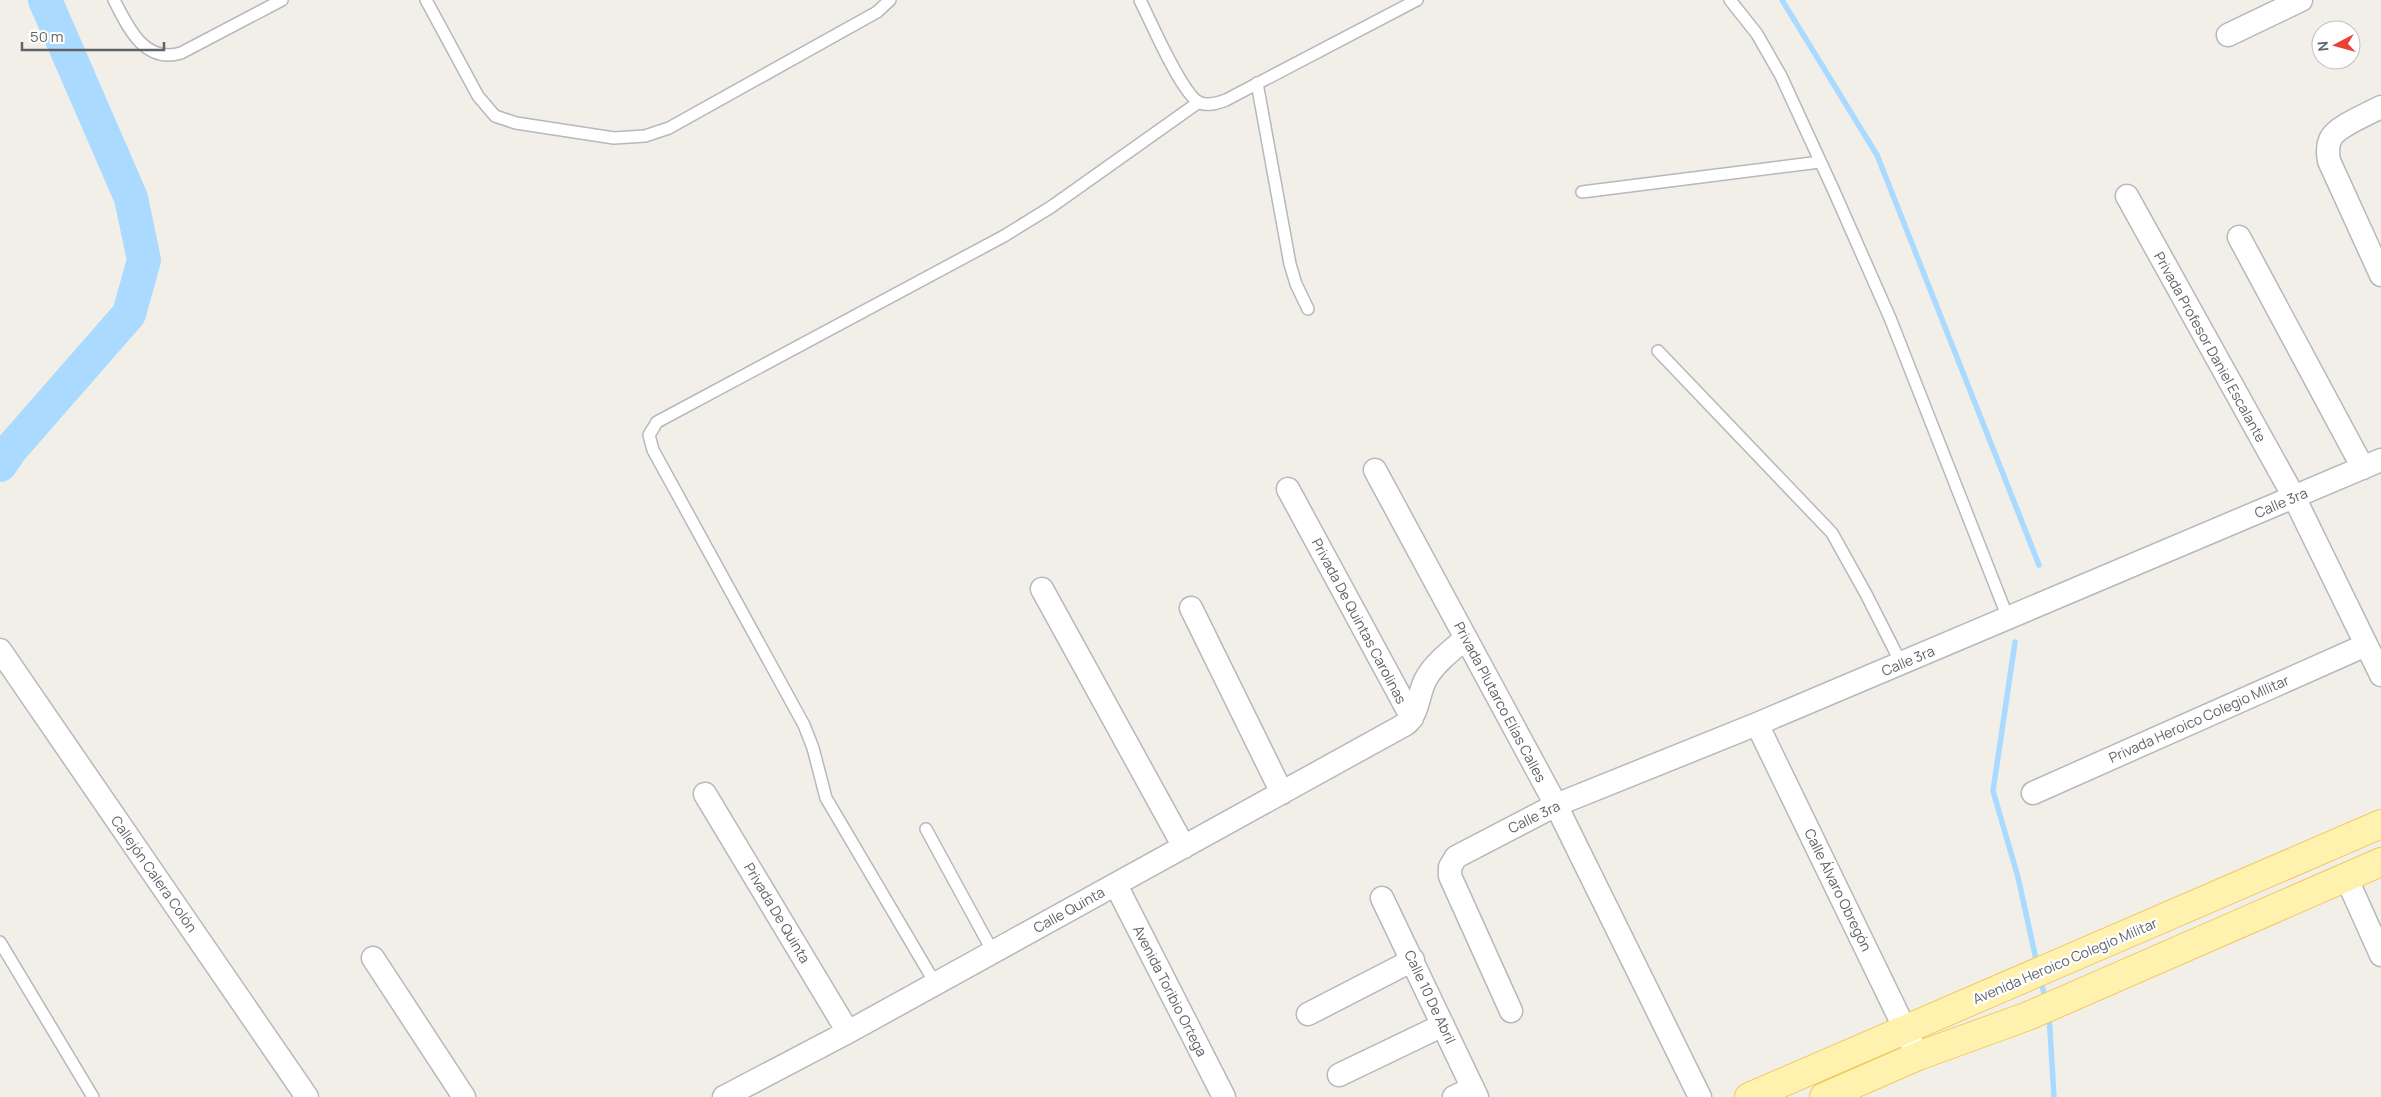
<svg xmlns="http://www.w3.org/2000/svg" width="2381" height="1097" font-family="Manrope,sans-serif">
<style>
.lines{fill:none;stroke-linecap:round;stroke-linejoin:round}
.stream{stroke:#aadaff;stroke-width:5.5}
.river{stroke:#aadaff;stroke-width:34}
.service-casing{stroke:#b5b8bc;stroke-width:14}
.minor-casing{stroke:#b5b8bc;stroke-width:25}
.primary-casing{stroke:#f2c960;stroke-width:30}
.service{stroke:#fff;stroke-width:11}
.minor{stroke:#fff;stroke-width:22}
.primary{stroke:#fff2af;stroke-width:28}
.labels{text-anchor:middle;stroke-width:4.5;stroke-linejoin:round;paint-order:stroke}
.street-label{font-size:14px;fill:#5f6368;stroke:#fff}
</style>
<rect width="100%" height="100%" fill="#f1efe8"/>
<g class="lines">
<path class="stream" d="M1782,0l95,155 162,410
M2015,642l-22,149 25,86 19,87
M2040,978l6,23
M2049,1014l5,83"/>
<path class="river" d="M0,465l11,-16 118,-135 15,-54 -13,-62 -86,-198"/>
<g class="service-casing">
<path id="service" d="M114,0c14,27 30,64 67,53l101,-53
M426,0l52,96 17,20 21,7 98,15 31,-2 24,-8 208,-116 13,-12
M1140,0c10,20 42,95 60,103 9,3 18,0 26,-3l191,-100
M1730,0l27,34 24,42 52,113 57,129 118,300
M1257,83l33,181 6,20 12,25
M1582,192l238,-30
M1658,351l174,182 34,61 35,69
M926,829l67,123
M0,942l93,155
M935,983l-109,-185 -13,-50 -9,-23 -151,-275 -4,-15 8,-13 347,-186 47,-29 148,-105"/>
</g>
<g class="minor-casing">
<path id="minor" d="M2228,35l73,-35
M2381,107c-13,7 -46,20 -51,33 -3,7 -2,14 -1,21l52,114
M2127,196l167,301 87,178
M2239,237l124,231
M1375,470l181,335 144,292
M1288,489l124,229
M1042,589l142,258
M1191,608l91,185
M0,650l307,447
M1757,724l161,332
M2033,793l333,-148
M705,794l143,238
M2346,877l35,78
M1116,885l108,212
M1382,898l95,199
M373,958l91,139
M1511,1011l-61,-135v-9l6,-10 100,-52 201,-81 624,-264
M1308,1014l105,-54
M1339,1075l104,-50
M724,1097l124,-65 558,-308c13,-10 12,-33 21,-47 9,-15 25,-27 39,-39
M1454,1097l19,-9"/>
</g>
<g class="primary-casing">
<path id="primary" d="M1749,1097l632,-273
M1824,1097l94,-41 110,-40 353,-154"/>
</g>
<use href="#service" class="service"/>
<use href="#minor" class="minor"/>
<use href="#primary" class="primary"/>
</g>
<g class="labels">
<g class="street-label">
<text transform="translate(2210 347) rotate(61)" y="5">Privada Profesor Daniel Escalante</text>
<text transform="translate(2281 503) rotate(-23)" y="5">Calle 3ra</text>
<text transform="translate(1359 621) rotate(62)" y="5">Privada De Quintas Carolinas</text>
<text transform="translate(1908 661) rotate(-23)" y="5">Calle 3ra</text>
<text transform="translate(1500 702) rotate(62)" y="5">Privada Plutarco Elías Calles</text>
<text transform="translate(2199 719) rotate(-24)" y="5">Privada Heroico Colegio MIlitar</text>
<text transform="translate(1534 817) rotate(-26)" y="5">Calle 3ra</text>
<text transform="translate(154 874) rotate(55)" y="5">Callejón Calera Colón</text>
<text transform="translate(1838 890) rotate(64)" y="5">Calle Álvaro Obregón</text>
<text transform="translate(1069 910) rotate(-29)" y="5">Calle Quinta</text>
<text transform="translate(777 913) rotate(59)" y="5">Privada De Quinta</text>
<text transform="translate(2065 961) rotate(-23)" y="5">Avenida Heroico Colegio Militar</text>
<text transform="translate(1170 991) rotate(63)" y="5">Avenida Toribio Ortega</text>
<text transform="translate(1430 997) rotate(65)" y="5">Calle 10 De Abril</text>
</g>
</g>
<g transform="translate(2336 45) rotate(264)"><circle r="24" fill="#ffffff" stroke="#bfc1c3"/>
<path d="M0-4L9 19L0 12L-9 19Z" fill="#ea4335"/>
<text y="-8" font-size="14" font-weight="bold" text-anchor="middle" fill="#5f6368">N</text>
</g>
<path d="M22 42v8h142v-8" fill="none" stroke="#5f6368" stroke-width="2.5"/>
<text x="30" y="42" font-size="15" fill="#5f6368" stroke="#ffffff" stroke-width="4" paint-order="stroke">50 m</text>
</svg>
